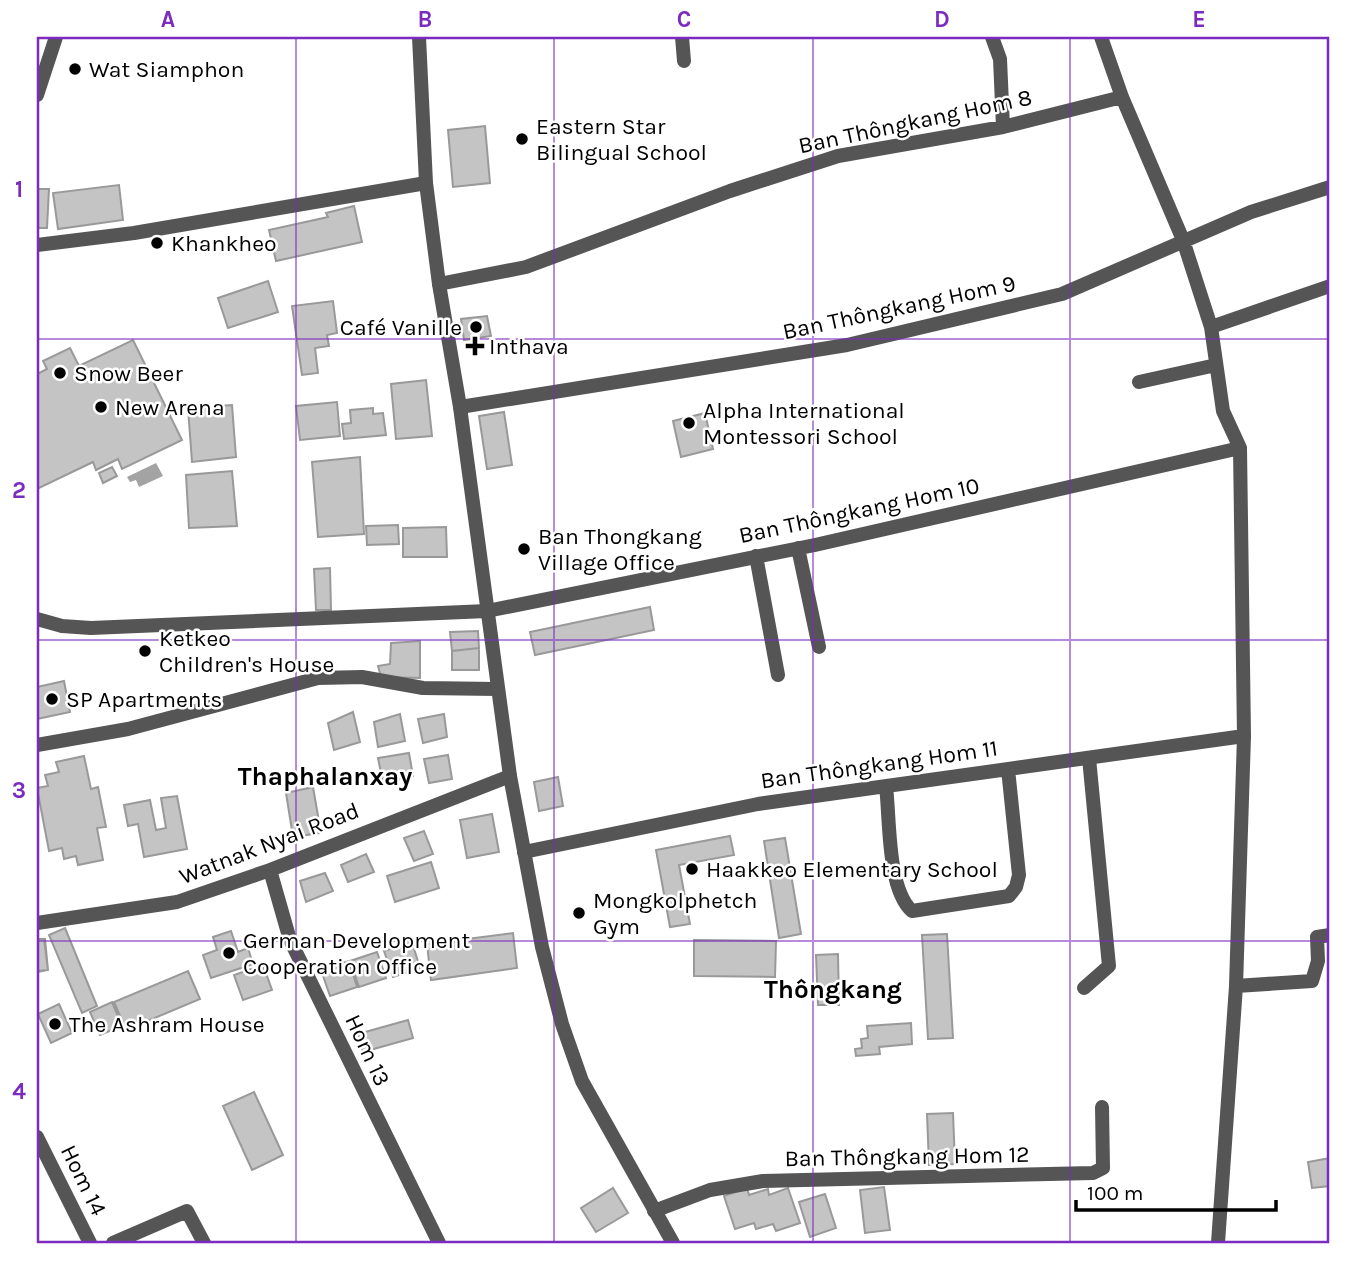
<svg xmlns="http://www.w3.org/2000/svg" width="1367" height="1280" font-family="Karla,sans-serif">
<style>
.water{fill:#a3a3a3}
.building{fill:#c4c4c4;stroke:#999;stroke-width:2}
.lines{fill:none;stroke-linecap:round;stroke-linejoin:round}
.minor{stroke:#555;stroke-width:14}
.tertiary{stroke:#555;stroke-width:14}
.grid{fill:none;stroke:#7b2cbf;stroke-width:2;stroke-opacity:0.55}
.poi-dot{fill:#000;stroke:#fff;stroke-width:2.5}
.labels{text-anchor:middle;stroke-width:5;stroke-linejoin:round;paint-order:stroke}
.poi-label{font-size:23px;fill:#000;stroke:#fff;text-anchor:start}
.street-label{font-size:23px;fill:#000;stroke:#fff}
.quarter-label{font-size:26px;font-weight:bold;fill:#000;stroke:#fff}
.neatline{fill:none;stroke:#7b2cbf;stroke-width:2.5}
.grid-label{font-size:23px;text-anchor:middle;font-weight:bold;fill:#7b2cbf}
</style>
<rect width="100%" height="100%" fill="#fff"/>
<path class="water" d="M156,463l7,13 -24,11 -3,-7 -6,2 -3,-5z"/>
<path class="building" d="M485,126l5,57 -37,4 -5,-57z
M119,185l4,35 -65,9 -5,-36z
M37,189h12l-2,39h-10z
M354,206l8,36 -86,19 -7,-31 59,-13 -2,-4z
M268,281l10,31 -50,16 -10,-30z
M333,301l4,32 -10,2 2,11 -14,2 3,25 -16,2 -10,-69z
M487,316l4,20 -27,4 -3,-21z
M133,340l49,100 -60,29 -4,-10 -22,11 -3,-8 -56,27v-115l10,-5 -4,-8 27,-13 9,18z
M426,380l6,56 -36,3 -5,-55z
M337,402l3,34 -40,4 -4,-34z
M232,405l4,52 -44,5 -4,-54z
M373,408v6l10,-1 3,22 -42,4 -2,-15 9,-1 -1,-13z
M504,412l8,53 -25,4 -8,-53z
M705,413l8,36 -32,8 -8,-36z
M360,457l4,77 -46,3 -6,-75z
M112,467l5,9 -14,7 -4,-10z
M232,471l5,55 -48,2 -3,-53z
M398,525l1,19 -32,1 -1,-19z
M446,527l1,30h-44v-29z
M330,568l1,42h-15l-2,-41z
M650,607l4,23 -119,25 -5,-23z
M478,631l1,17 -27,3 -2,-19z
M420,641v37l-39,-1 -3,-11 12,-2 1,-21z
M479,648v22h-27v-19z
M64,681l6,31 -33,7v-32z
M353,712l7,30 -26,8 -6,-27z
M400,714l5,27 -27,6 -4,-25z
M444,714l3,23 -24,6 -5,-24z
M409,753l4,23 -30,7 -5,-25z
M448,755l4,24 -23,4 -5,-24z
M84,756l7,33 7,-2 8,40 -9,1 6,32 -25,5 -2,-9 -12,3 -2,-11 -13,3 -12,-63 11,-2 -3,-11 14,-3 -3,-10z
M558,777l5,29 -24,5 -5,-29z
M313,787l8,46 -28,4 -7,-44z
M177,796l10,53 -43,8 -6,-33 -10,2 -4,-21 26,-5 6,30 10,-2 -5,-30z
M492,814l7,38 -32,6 -7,-38z
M424,831l9,23 -19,7 -10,-23z
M730,836l4,19 -55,10 11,59 -20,3 -14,-77z
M785,838l16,96 -22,4 -15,-97z
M366,854l8,18 -26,10 -7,-17z
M431,862l8,26 -44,14 -8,-26z
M325,873l8,18 -27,11 -6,-21z
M65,928l32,78 -15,7 -33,-78z
M231,931l7,21 10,-4 5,16 -42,14 -8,-23 14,-5 -4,-13z
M513,933l4,35 -86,12 -4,-36z
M947,934l6,104 -25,1 -6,-104z
M37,939h8l3,31 -11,2z
M44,939l4,31 -11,1v-31z
M694,940l82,1 -1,36 -81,-1z
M412,942l8,26 -27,9 -9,-26z
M377,952l9,26 -27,9 -9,-26z
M838,954l1,51h-21l-2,-50z
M349,961l8,26 -27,9 -9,-26z
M263,965l9,25 -29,10 -9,-25z
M188,971l12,28 -74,31 -12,-28z
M112,1002l10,24 -22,9 -10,-23z
M59,1004l13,29 -21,10 -13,-29z
M408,1020l5,18 -50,14 -5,-18z
M911,1023l1,21 -33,3 1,7 -24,2 -1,-7 7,-1 -1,-9 7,-1 -1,-12z
M254,1092l29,63 -31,15 -29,-64z
M953,1113l2,51 -26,1 -2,-51z
M1330,1158v28l-18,2 -4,-26z
M884,1187l6,43 -25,3 -5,-43z
M613,1188l15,25 -32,19 -15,-24z
M747,1188l2,7 19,-6 1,6 19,-7 12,35 -24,8 -3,-7 -17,5 -2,-6 -19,6 -11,-33z
M825,1194l11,34 -26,9 -11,-35z"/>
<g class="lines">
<path class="minor" d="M682,37l2,24
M992,37l8,22 3,68
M1101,37l21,60 61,143 28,87 12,84 17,37 4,288 -8,250 -18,257
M37,95l19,-58
M37,245l97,-12 292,-50
M439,284l87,-17 204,-76 108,-35 165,-29 119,-30
M1211,327l119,-41
M1139,382l77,-17
M460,407l387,-62 215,-51 189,-82 79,-25
M798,548l21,99
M756,556l22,119
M37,619l25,7 29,2 396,-17 328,-66 425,-97
M37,745l91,-16 190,-51 44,-1 61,11 74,1
M886,786c4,33 1,103 26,125l97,-15 7,-9 3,-12 -11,-106
M524,852l234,-48 486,-68
M270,870l20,70 149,303
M37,923l140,-21 93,-32 240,-94
M1236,986l76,-5 6,-20 -1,-24 13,-2
M1084,988l25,-22 -20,-208
M37,1137l53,106
M654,1211l56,-21 53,-9 330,-8 10,-5 -1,-61
M113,1243l74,-32 17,32"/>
<path class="tertiary" d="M419,37l7,146 13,101 21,123 50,369 32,171 20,77 20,57 91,162"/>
</g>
<path class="grid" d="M296,37v1206M554,37v1206M813,37v1206M1070,37v1206M37,339h1293M37,640h1293M37,941h1293"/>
<g class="poi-dot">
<circle cx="75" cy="69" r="7"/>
<circle cx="522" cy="139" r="7"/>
<circle cx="157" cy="243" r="7"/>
<circle cx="476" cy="327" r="7"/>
<path d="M471.5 335.5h7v7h7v7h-7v7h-7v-7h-7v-7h7z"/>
<circle cx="60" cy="373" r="7"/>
<circle cx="101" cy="407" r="7"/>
<circle cx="689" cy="423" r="7"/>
<circle cx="524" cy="549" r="7"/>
<circle cx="145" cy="651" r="7"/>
<circle cx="52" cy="699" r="7"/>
<circle cx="692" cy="869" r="7"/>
<circle cx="579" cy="913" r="7"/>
<circle cx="229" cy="953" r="7"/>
<circle cx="55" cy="1024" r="7"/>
</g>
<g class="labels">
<g class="poi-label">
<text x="89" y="77">Wat Siamphon</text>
<text x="536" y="134">Eastern Star<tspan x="536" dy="26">Bilingual School</tspan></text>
<text x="171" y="251">Khankheo</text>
<text x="462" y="335" text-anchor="end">Café Vanille</text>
<text x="489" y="354">Inthava</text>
<text x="74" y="381">Snow Beer</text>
<text x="115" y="415">New Arena</text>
<text x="703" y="418">Alpha International<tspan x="703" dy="26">Montessori School</tspan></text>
<text x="538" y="544">Ban Thongkang<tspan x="538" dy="26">Village Office</tspan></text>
<text x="159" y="646">Ketkeo<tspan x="159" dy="26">Children's House</tspan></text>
<text x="66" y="707">SP Apartments</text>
<text x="706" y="877">Haakkeo Elementary School</text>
<text x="593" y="908">Mongkolphetch<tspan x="593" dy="26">Gym</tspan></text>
<text x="243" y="948">German Development<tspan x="243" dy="26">Cooperation Office</tspan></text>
<text x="69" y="1032">The Ashram House</text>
</g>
<g class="street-label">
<text transform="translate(915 121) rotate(-12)" y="8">Ban Thôngkang Hom 8</text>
<text transform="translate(899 307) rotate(-12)" y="8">Ban Thôngkang Hom 9</text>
<text transform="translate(859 510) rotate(-12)" y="8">Ban Thôngkang Hom 10</text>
<text transform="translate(879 764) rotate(-8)" y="8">Ban Thôngkang Hom 11</text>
<text transform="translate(269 843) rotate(-21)" y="8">Watnak Nyai Road</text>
<text transform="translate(368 1050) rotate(65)" y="8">Hom 13</text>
<text transform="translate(907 1156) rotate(-1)" y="8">Ban Thôngkang Hom 12</text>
<text transform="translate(84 1180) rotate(64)" y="8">Hom 14</text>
</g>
<g class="quarter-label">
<text x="325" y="785">Thaphalanxay</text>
<text x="833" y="998">Thôngkang</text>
</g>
</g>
<rect width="1367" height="1280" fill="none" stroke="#ffffff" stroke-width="77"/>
<path d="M1076 1200v10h200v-10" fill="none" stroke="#000000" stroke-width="3.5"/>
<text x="1087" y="1200" font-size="21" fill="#000000" stroke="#ffffff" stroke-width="5" paint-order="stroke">100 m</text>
<rect x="38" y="38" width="1290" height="1204" class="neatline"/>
<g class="grid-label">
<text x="168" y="27">A</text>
<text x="425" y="27">B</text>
<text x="684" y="27">C</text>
<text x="942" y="27">D</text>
<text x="1199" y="27">E</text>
<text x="19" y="197">1</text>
<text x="19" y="498">2</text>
<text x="19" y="798">3</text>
<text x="19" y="1099">4</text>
</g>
</svg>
